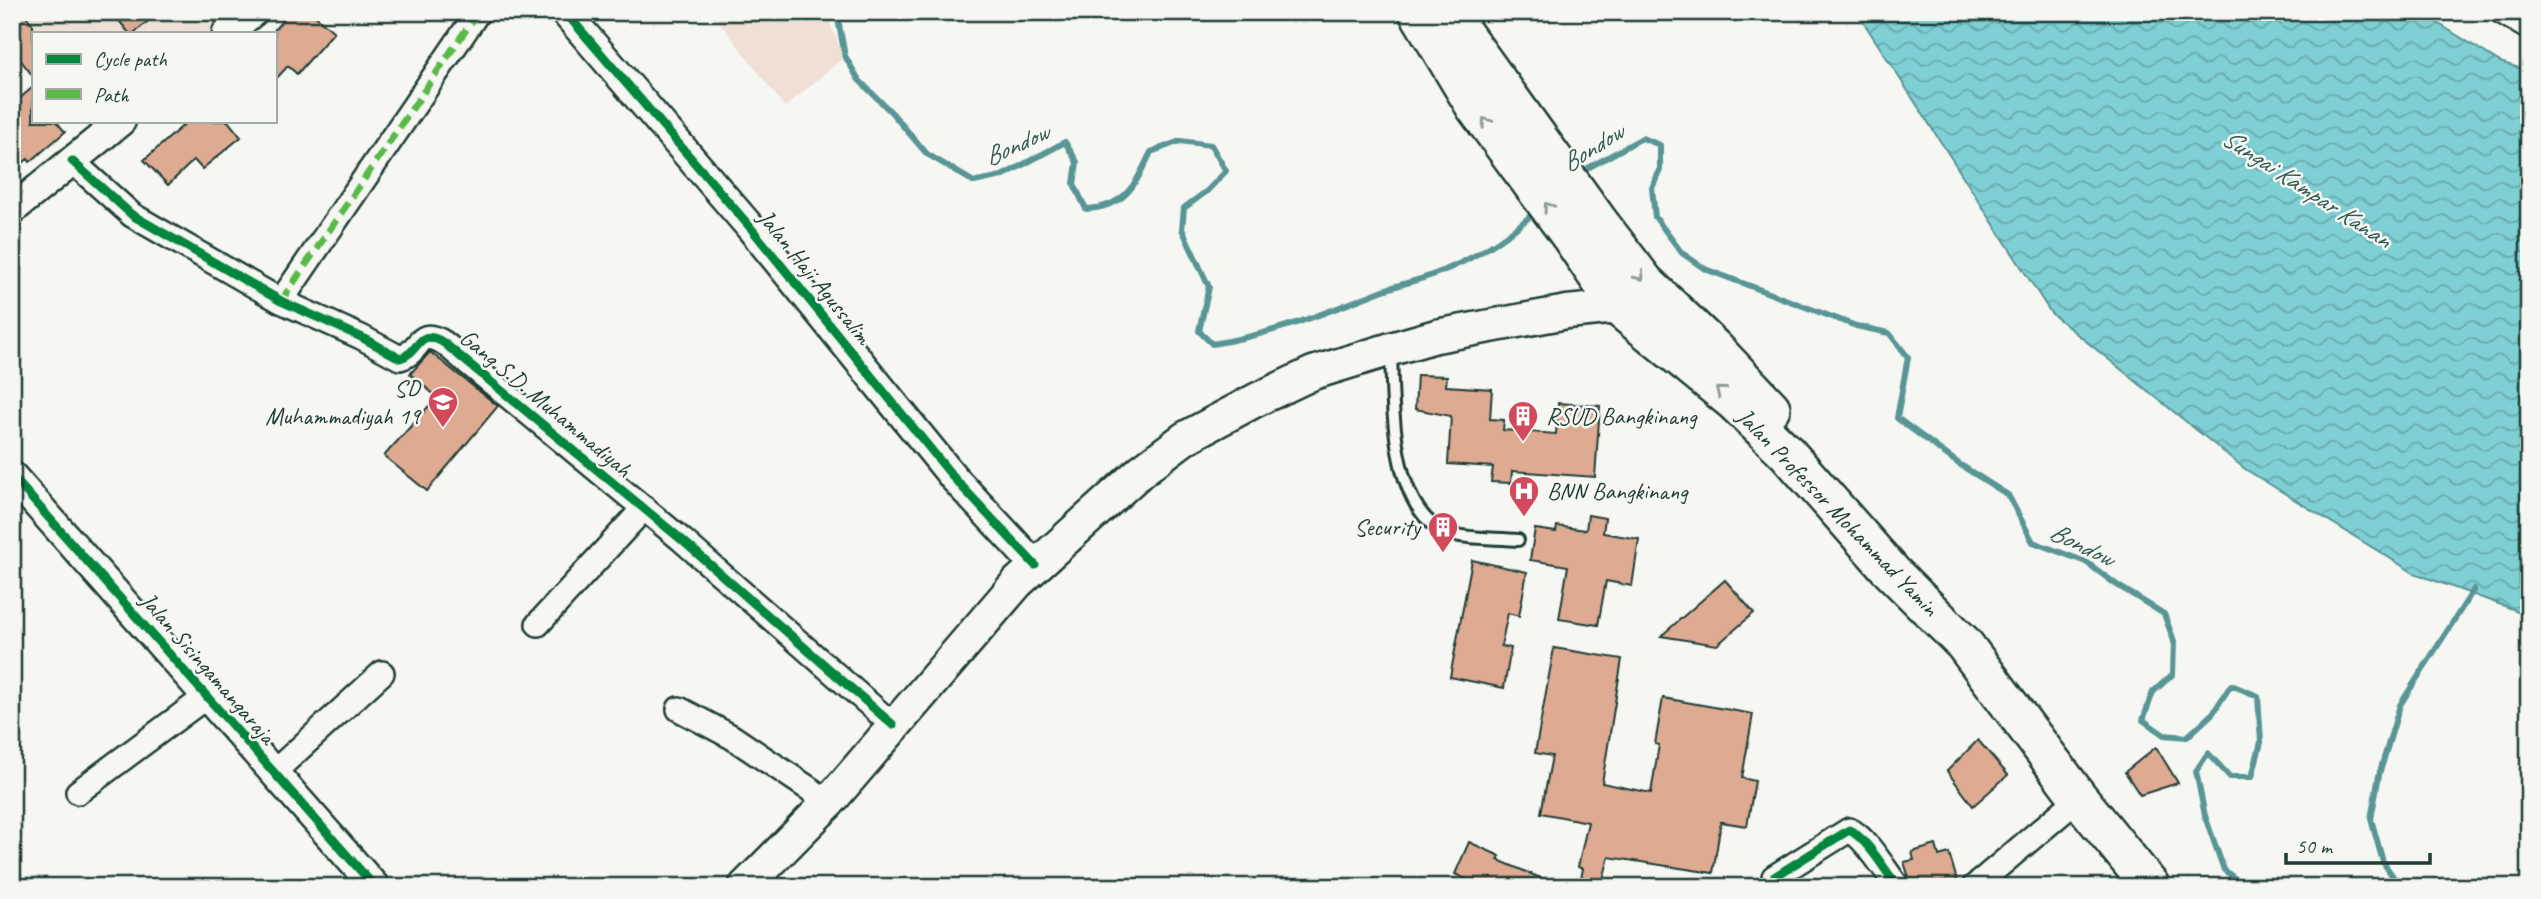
<svg xmlns="http://www.w3.org/2000/svg" width="2541" height="899" font-family="Caveat,sans-serif">
<style>
.built{fill:#efdfd5}
.water{fill:url(#water-waves);stroke:#599595;stroke-width:2}
.lines{fill:none;stroke-linecap:round;stroke-linejoin:round}
.stream{stroke:#599595;stroke-width:6}
.building{fill:#deaa92;stroke:#1f3d34;stroke-width:2}
.service-casing{stroke:#1f3d34;stroke-width:16}
.minor-casing{stroke:#1f3d34;stroke-width:28}
.tertiary-casing{stroke:#1f3d34;stroke-width:33}
.secondary-casing{stroke:#1f3d34;stroke-width:37}
.trunk-casing{stroke:#1f3d34;stroke-width:42}
.service{stroke:#f6f6f2;stroke-width:10}
.minor{stroke:#f6f6f2;stroke-width:23}
.tertiary{stroke:#f6f6f2;stroke-width:28}
.secondary{stroke:#f6f6f2;stroke-width:32}
.trunk{stroke:#f6f6f2;stroke-width:37}
.quiet{stroke:#58b947;stroke-width:7;stroke-dasharray:14 7;stroke-linecap:butt}
.cycleway-casing{stroke:#f6f6f2;stroke-width:13}
.cycleway{stroke:#00873e;stroke-width:9}
.oneway{stroke:#8a9a93}
.labels{text-anchor:middle;stroke-width:5;stroke-linejoin:round;paint-order:stroke}
.street-label{font-size:24px;fill:#1f3d34;stroke:#f6f6f2}
.poi-label{font-size:24px;fill:#1f3d34;stroke:#f6f6f2;text-anchor:end}
.water-label{font-size:26px;font-style:italic;fill:#325a54;stroke:#f6f6f2}
</style>
<defs>
<pattern id="water-waves" width="16" height="10" patternUnits="userSpaceOnUse" patternTransform="scale(1.75)"><rect width="16" height="10" fill="#7fd0d5"/><path d="M0 5q4-4 8 0t8 0" fill="none" stroke="#67aaae"/></pattern>
</defs>
<rect width="100%" height="100%" fill="#f6f6f2"/>
<filter id="ink" filterUnits="userSpaceOnUse"><feTurbulence type="fractalNoise" baseFrequency=".0143" numOctaves="2"/><feDisplacementMap in="SourceGraphic" scale="14" xChannelSelector="R" yChannelSelector="G"/><feConvolveMatrix kernelMatrix="1 2 1 2 8 2 1 2 1" color-interpolation-filters="sRGB"/></filter>
<g filter="url(#ink)">
<path class="built" d="M12,12h221l-24,21h-176v47l-21,-27z
M712,12h105l11,7 16,38 -59,50z"/>
<path class="water" d="M1857,12h563l80,50 29,9v544l-115,-42 -169,-104 -194,-156z"/>
<g class="lines">
<path class="stream" d="M833,12l4,2 8,42 14,24 33,33 35,41 47,28 28,-6 63,-34 12,20 -3,22 12,25c40,-2 49,-24 65,-57l29,-11 31,4 15,26 -19,20 -23,17 -2,21 27,58 -10,44 13,13c63,-10 110,-30 169,-53 17,-6 35,-10 51,-16 39,-14 75,-37 105,-65
M1579,173l63,-35 18,7v25l-8,18 3,29 27,36 23,16 151,57 33,7 19,24 -11,61 62,46 49,31 25,47 53,20 31,23 47,29 10,27 -1,33 -20,18 -10,28 21,15 23,2 26,-24 18,-28 27,11 3,46 -9,35h-22l-22,-24 -12,18 9,45 19,54 22,17
M2400,887l-17,-25 -12,-43 8,-44 21,-70 74,-116"/>
</g>
<path class="building" d="M12,12h11l10,13v51l-21,-27z
M112,12h47l-25,21h-5z
M290,12h21l23,20 -37,42 -9,-8 -13,14v-51z
M33,87v34h23l9,11 -35,30 -2,-3 -16,12v-66z
M188,121h40l13,16 -39,32 -8,-9 -26,25 -24,-25z
M430,352l68,54 -71,85 -43,-35 53,-59 -27,-23z
M1417,375l30,1 -1,10 46,3 -2,30 14,1 -1,10 53,4 2,-31 42,3 -5,71 -83,-6 -1,12 -20,-1 2,-15 -45,-3 3,-48 -36,-7z
M1588,515l17,3 -2,15 36,6 -7,47 -26,-5 -8,44 -39,-6 9,-53 -38,-6 5,-31 21,3 1,-6 29,4z
M1472,560l55,12 -8,44 -11,-3 -7,33 10,2 -7,40 -54,-11z
M1725,580l29,33 -37,32 -56,-9z
M1554,648l68,11 -20,124 49,10 8,-48 -4,-1 8,-46 90,16 -11,64 13,3 -8,45 -26,-4 -8,51 -104,-16 -8,30h-22l4,-18 -5,-2 10,-45 -47,-9 11,-57 -17,-3z
M1978,740l30,35 -35,31 -26,-35z
M2156,747l22,36 -38,12 -15,-23z
M1469,842l31,14 -2,4 64,27h-80l-27,-13z
M1936,845l3,11 10,-3 10,34h-47l-8,-25 10,-2 -2,-8z"/>
<g class="lines">
<g class="service-casing">
<path id="service" d="M1391,352c2,50 -1,160 57,181 15,6 52,5 70,7"/>
</g>
<g class="minor-casing">
<path id="minor" d="M2502,12l27,16
M72,161l60,54 149,86 80,36 39,21c22,-6 16,-32 44,-15l238,197 211,185
M281,301l197,-289
M538,624l106,-116
M679,709l53,28 97,65
M274,772l108,-99
M78,792l129,-96
M1774,877l75,-47c17,7 37,42 49,57
M1974,887l105,-89"/>
</g>
<g class="tertiary-casing">
<path id="tertiary" d="M565,12l185,215 204,251 81,87
M227,33l26,-21
M12,210l109,-89
M12,476l363,411"/>
</g>
<g class="secondary-casing">
<path id="secondary" d="M745,887l84,-85 188,-219 124,-112 44,-33 71,-38 57,-27 78,-24 45,-13 131,-24 51,-5"/>
</g>
<g class="trunk-casing">
<path id="trunk" d="M1418,12l57,95 95,129 48,71 116,95 53,51 105,119 72,72 115,154 72,89
M1448,12l151,210 46,60 69,66 57,60"/>
</g>
<use href="#service" class="service"/>
<use href="#minor" class="minor"/>
<use href="#tertiary" class="tertiary"/>
<use href="#secondary" class="secondary"/>
<use href="#trunk" class="trunk"/>
<path class="quiet" d="M281,301l197,-289"/>
<g class="cycleway-casing">
<path id="cycleway" d="M565,12l185,215 204,251 81,87
M72,161l60,54 149,86 80,36 39,21c22,-6 16,-32 44,-15l238,197 211,185
M12,476l363,411
M1774,877l75,-47c17,7 37,42 49,57"/>
</g>
<use href="#cycleway" class="cycleway"/>
</g>
<defs><path id="oneway-chevron" d="M-2-3.5L2.5 0L-2 3.5" fill="none" stroke-width="1.6" stroke-linecap="round" stroke-linejoin="round" transform="scale(1.75)"/></defs>
<g class="oneway">
<use href="#oneway-chevron" transform="translate(1486 122) rotate(-126)"/>
<use href="#oneway-chevron" transform="translate(1548 207) rotate(-126)"/>
<use href="#oneway-chevron" transform="translate(1640 276) rotate(51)"/>
<use href="#oneway-chevron" transform="translate(1720 391) rotate(-141)"/>
</g>
</g>
<defs>
<g id="school-pin" transform="scale(1.575)"><path d="M0 17L-7.5 6A9.5 9.5 0 1 1 7.5 6Z" fill="#d1495b" stroke="#f6f6f2"/><path d="M0-5L7-2L0 1L-7-2ZM-4 1L0 2.5L4 1V4Q0 6-4 4Z" fill="#fff"/></g>
<g id="building-pin" transform="scale(1.575)"><path d="M0 17L-7.5 6A9.5 9.5 0 1 1 7.5 6Z" fill="#d1495b" stroke="#f6f6f2"/><path d="M-4-6H4V6H1V3H-1V6H-4ZM-2.5-4.3h1.7v1.8h-1.7ZM.8-4.3h1.7v1.8H.8ZM-2.5-1h1.7V.8h-1.7ZM.8-1h1.7V.8H.8Z" fill="#fff"/></g>
<g id="hospital-pin" transform="scale(1.575)"><path d="M0 17L-7.5 6A9.5 9.5 0 1 1 7.5 6Z" fill="#d1495b" stroke="#f6f6f2"/><path d="M-5-5h3v3.5h4V-5h3V5h-3V1.5h-4V5h-3Z" fill="#fff"/></g>
</defs>
<g fill-rule="evenodd">
<use href="#school-pin" x="443" y="402"/>
<use href="#building-pin" x="1523" y="416"/>
<use href="#hospital-pin" x="1524" y="491"/>
<use href="#building-pin" x="1443" y="527"/>
</g>
<g class="labels">
<g class="street-label">
<text transform="translate(815 277) rotate(51)" y="8">Jalan Haji Agussalim</text>
<text transform="translate(546 403) rotate(40)" y="8">Gang S.D. Muhammadiyah</text>
<text transform="translate(1838 512) rotate(46)" y="8">Jalan Professor Mohammad Yamin</text>
<text transform="translate(208 668) rotate(49)" y="8">Jalan Sisingamangaraja</text>
</g>
<g class="poi-label">
<text x="420" y="396">SD<tspan x="420" dy="28">Muhammadiyah 19</tspan></text>
<text x="1546" y="424" text-anchor="start">RSUD Bangkinang</text>
<text x="1547" y="499" text-anchor="start">BNN Bangkinang</text>
<text x="1420" y="535">Security</text>
</g>
<g class="water-label">
<text transform="translate(1016 144) rotate(-24)" y="9">Bondow</text>
<text transform="translate(1592 147) rotate(-32)" y="9">Bondow</text>
<text transform="translate(2307 188) rotate(33)" y="9">Sungai Kampar Kanan</text>
<text transform="translate(2082 544) rotate(26)" y="9">Bondow</text>
</g>
</g>
<rect width="2541" height="899" fill="none" stroke="#f6f6f2" stroke-width="42"/>
<rect x="21" y="21" width="2499" height="857" fill="none" stroke="#1f3d34" stroke-width="2.5" filter="url(#ink)"/>
<rect x="32" y="32" width="245" height="91" fill="#f6f6f2" stroke="#a0aca6" stroke-width="2"/>
<rect x="46" y="54" width="35" height="10" fill="#00873e" stroke="#a0aca6" stroke-width="2"/>
<text x="94" y="66" font-size="21" fill="#1f3d34">Cycle path</text>
<rect x="46" y="89" width="35" height="10" fill="#58b947" stroke="#a0aca6" stroke-width="2"/>
<text x="94" y="102" font-size="21" fill="#1f3d34">Path</text>
<path d="M2286 853v10h144v-10" fill="none" stroke="#1f3d34" stroke-width="3.5"/>
<text x="2296" y="853" font-size="21" fill="#1f3d34" stroke="#f6f6f2" stroke-width="5" paint-order="stroke">50 m</text>
</svg>
